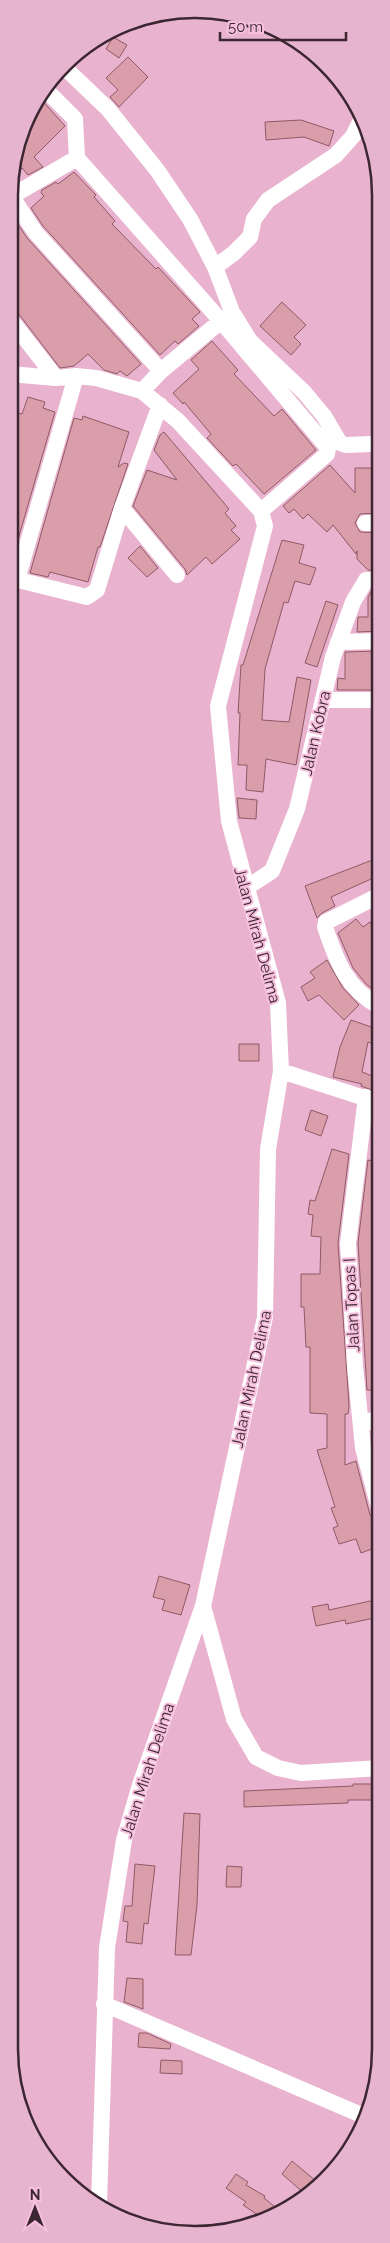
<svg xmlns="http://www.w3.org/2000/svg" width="390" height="2243" font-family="Raleway,sans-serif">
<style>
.building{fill:#da9eaa;stroke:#8f5965}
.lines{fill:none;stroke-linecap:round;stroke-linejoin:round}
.minor{stroke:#fff;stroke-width:16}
.labels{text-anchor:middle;stroke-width:4;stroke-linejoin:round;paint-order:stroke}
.street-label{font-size:16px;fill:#3b2632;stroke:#f6c0dd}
.rim{fill:none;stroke:#3b2632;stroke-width:2.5}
</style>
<rect width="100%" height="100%" fill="#e9b3d0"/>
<path class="building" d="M113,37l14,8 -8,13 -13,-9z
M128,57l20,20 -29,30 -9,-10 8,-7 -12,-12z
M40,98l25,28 -31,31 9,10 -15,8 -6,-7 -12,11v-8l22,-65z
M301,120l33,11 -5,15 -25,-9 -38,3 -1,-18z
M74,172l22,23 -2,2 21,24 -3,3 44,45 2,-2 42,45 -8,7 7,7 -21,18 -3,-3 -15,14 -117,-129 -12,-18 13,-12 -3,-3 1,-3 14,-8 2,2z
M10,213l18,26 113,125 -14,12 -7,-5 -3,3 -13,-4 -16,-16 -14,12 -14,2 -42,-55 -8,-4z
M282,302l24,23 -12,12 7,7 -10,11 -31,-29z
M212,341l26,29 -4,4 40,42 8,-7 34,41 -52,44 -28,-30 -3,2 -26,-28 4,-4 -27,-32 -1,2 -10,-11 26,-24 -8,-9z
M28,397l17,5 -2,6 12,4 -45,155v-73l7,-25 -7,-2v-57l12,4z
M83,416l46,16 -11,35 6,-4 4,1 -28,83h-2l-10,35 -38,-10 -2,5 -18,-4 44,-155 8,2z
M164,432l65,77 -4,4 11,13 -5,4 9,9 -28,25 -6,-7 -19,18 -2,-6 -52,-63 14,-36 30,10 -23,-30 6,-15z
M330,465l25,28v-25h26v45l-21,1 -5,9 5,9 21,1v37h-13l-11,-11v-8l-1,3 -23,-29 -6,7 -19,-18 -5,5 -9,-10 -5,4 -6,-7z
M282,540l22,5 -5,18 17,5 -6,17 -15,-4 -7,22 -4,-1 -19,67 -3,51 27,2 8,-45 14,3 -15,85 -30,-6 -3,33 -17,-2 1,-25h-9l2,-52h-2l3,-48h2z
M140,546l18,22 -11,9 -19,-19z
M372,590h9v41l-24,1 1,-15h10v-20z
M326,601l12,4 -21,62 -12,-4z
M381,651v39h-44l1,-12 7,1v-27z
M237,798l20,2 -1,19 -17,-1z
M380,857v18l-49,22 4,9 -13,7 -5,5 -12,-32z
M356,919l7,8 7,-5 10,14v59l-14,-11 -13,-16 -15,-35z
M327,960l16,28 16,17 -15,15 -25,-25 -11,6 -7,-14 14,-9 -5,-6z
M351,1020l29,10 -4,15 -8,-3 -6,30 18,7v14l-19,-7 1,-2 -29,-7 7,-30z
M239,1044h20v17h-20z
M311,1110l17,6 -7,20 -16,-6z
M332,1149l17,5 -11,89 11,162 -1,9h-3v51l11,-4 14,54 8,7h-7l4,11 -3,1 5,13 -16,6 -5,-14 -17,5 -6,-16 5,-2 -7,-18 4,-1 -18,-57 10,-2v-34l-17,-1v-66h-4l-2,-40h-3v-33h19l1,-37 -10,-1 2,-21 -5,-1 2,-14 5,1z
M368,1160l12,3v227h-13l-9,-147z
M159,1576l31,9 -9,30 -19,-5 3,-10 -12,-3z
M375,1600l4,17 -33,7 -1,-4 -29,6 -4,-19 16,-3 1,6z
M353,1784h27v16h-32v3l-104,4v-16l109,-5z
M184,1813l16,1 -3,91 -6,50h-16z
M135,1864l20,2 -7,58 -4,-1 -2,21 -16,-2 2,-20 -5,-1 2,-15h7z
M227,1866l15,1 -1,20h-15z
M127,1978l16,1v30l-19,-7z
M139,2033h8l24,11 -1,5 -32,-2z
M161,2060l21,1v13l-22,-1z
M292,2161l24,20 -10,14 -24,-21z
M236,2174l12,8 -2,3 19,11 -1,2 15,12 -15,9 -21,-14 3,-3 -20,-14z"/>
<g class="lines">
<path class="minor" d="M64,67l44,42 49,61 33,49 25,48 17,45 18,29 54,51 20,24 16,27 6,2 25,-1
M45,89l30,30 2,39 144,163 107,127 -1,6 -66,57
M10,194l25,38 126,139
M12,196l65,-38
M215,267l19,-14 16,-16 4,-18 14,-19 68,-45 17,-19 10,-20
M10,319l46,59
M10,374l46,4 20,-2 20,2 46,13 36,30 83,90 4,15 -47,180 11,115 49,182 3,68 -13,78 -3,168 -62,289 -63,179 -16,55 -17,108 -8,256
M142,391l19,-20 60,-50
M122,508l55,67
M365,523h16
M10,578l77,19 10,-7 25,-82 38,-103
M17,580l59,-204
M338,642l43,-1
M323,700h58
M246,888l26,-17 25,-62 36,-152 20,-55 13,-22h15
M380,1007c-34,-19 -43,-45 -55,-80l1,-5 54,-27
M281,1071l99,32
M366,1097l-18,146 7,123 8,82 17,64
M361,1426l19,-10
M203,1606l31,113 22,38 22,11 23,5 79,-5
M104,2004l262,113"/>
</g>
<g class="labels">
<g class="street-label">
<text transform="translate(315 733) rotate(-77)" y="6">Jalan Kobra</text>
<text transform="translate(258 935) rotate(75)" y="6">Jalan Mirah Delima</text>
<text transform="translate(351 1305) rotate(-93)" y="6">Jalan Topas I</text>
<text transform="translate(251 1379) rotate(-78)" y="6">Jalan Mirah Delima</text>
<text transform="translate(147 1770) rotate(-72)" y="6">Jalan Mirah Delima</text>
</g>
</g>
<path d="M0 0H390V2243H0ZM195 18H195A177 177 0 0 1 372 195V2049A177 177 0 0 1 195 2226H195A177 177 0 0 1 18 2049V195A177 177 0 0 1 195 18Z" fill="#e7b4cf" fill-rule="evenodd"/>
<path class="rim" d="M195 18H195A177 177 0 0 1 372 195V2049A177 177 0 0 1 195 2226H195A177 177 0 0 1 18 2049V195A177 177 0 0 1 195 18Z"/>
<g transform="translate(35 2208)" stroke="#f6c0dd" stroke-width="4" paint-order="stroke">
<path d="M0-4L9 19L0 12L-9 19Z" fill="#3b2632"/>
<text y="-8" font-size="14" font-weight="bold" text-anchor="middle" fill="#3b2632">N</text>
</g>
<path d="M220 32v8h126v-8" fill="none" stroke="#3b2632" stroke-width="2.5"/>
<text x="228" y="32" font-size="15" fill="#3b2632" stroke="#f6c0dd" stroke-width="4" paint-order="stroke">50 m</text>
</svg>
